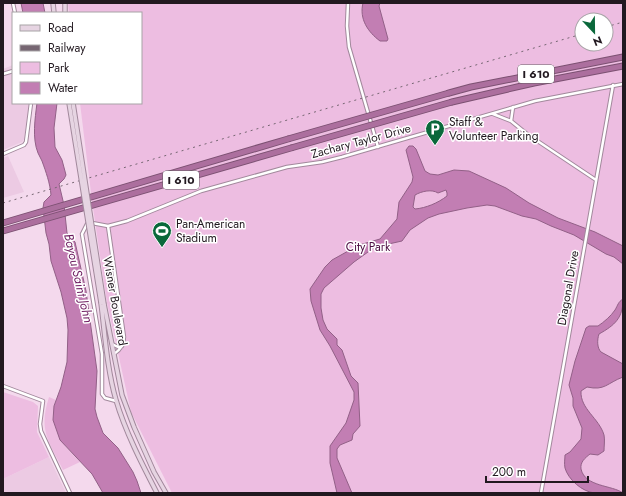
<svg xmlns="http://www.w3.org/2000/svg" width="626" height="496" font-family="Jost,sans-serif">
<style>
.built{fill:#eccae3}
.green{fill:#edbde1;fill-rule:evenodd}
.water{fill:#c27eb3;stroke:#926087;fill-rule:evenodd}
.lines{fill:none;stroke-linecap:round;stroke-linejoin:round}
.street-casing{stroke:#a2899c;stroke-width:4.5}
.secondary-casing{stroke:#a2899c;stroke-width:5.5}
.highway-casing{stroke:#7c5172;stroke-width:7}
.street{stroke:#fff;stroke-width:2.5}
.secondary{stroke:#e6d4e2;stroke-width:3.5}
.highway{stroke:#ac6f9e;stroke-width:5}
.rail{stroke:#766672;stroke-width:1;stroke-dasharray:2 4;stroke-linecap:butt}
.secondary-bridge-casing{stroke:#a2899c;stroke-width:5.5;stroke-linecap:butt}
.highway-bridge-casing{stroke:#7c5172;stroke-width:7;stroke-linecap:butt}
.secondary-bridge{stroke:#e6d4e2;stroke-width:3.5}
.highway-bridge{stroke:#ac6f9e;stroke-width:5}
.labels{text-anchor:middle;stroke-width:3;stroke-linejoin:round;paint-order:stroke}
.shield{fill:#fff;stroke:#645e63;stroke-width:1}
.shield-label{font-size:11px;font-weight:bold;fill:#221920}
.poi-label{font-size:12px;fill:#221920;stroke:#fff;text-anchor:start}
.street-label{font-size:12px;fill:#221920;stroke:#fff}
.park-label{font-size:12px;fill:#4c0e42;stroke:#fff}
.water-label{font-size:13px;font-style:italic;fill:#6e1d61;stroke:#fff}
</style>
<rect width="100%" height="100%" fill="#f4d9ed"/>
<path class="built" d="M13,65v38h16l-5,36 -2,3 -19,8v-81z
M8,156l16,36 -21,6v-40z
M49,457l17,36h-63v-14z"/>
<path class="green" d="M68,3h555v490h-451l-41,-81 -24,-109 -15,-102 -12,-98h61v-90h-72zM582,20h24v24h-24z
M3,392l30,10 5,4 -1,26 12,25 -46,22z
M49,397l7,3 -2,6 11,40 15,16 -17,8c-14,-29 -25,-39 -14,-73z"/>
<path class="water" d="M21,3h22l2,10h-22z
M363,3h17l-1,3 9,33 -1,2h-7c-12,-9 -21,-22 -17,-38z
M37,103h20l-3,25 1,19 7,13 4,15 -2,4 -5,5 5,21 3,28 8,9 11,49 11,80 -2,38 2,8 6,16 15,15 15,24 4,9 4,12h-38l-11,-19 -32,-34 -7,-20 1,-14 7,-19 6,-25 1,-32 -1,-12 -6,-26 -10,-31 -2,-17 -3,-11 -3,-25 1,-6 7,-7c-1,-12 -5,-23 -9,-34 -1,-3 -3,-5 -4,-8 -6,-15 -3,-34 -1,-50z
M409,146h4l3,3 9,22 5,3 8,1 16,-5 15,1 37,17 23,15 29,15 37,14 28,14v18l-9,-7 -8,-3 -32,-19 -23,-9 -15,-7 -14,-3 -27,-10 -8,-1 -20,3 -28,6 -11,4 -18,12 -8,11 -27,6 -21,15 -30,26 -3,6v14l2,12 4,9 10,10v6l5,5 9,26 7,7 2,43 -7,8 -1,6 -12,5 -3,4v9l15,35h-15l-7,-30v-17l16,-23 8,-23v-8l-24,-46 -10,-16 -9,-29 -1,-12 15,-22 7,-7 27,-15 21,-6 17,-20 2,-17 13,-20 1,-5 -7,-27zM446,190l1,3v3c-9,7 -21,12 -32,13l-2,-2 2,-12c7,-4 17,-6 23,-2z
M623,299c0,19 -8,26 -24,35 -2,6 -2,14 2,18l22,12v13c-16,6 -18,14 -36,10l-6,4c-1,18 18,27 23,44 1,5 0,11 0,16l-6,4 -8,-1c-5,4 -10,8 -9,15 4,18 31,16 42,24 -9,0 -19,1 -28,0 -13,-1 -27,-14 -30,-25 -1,-5 0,-9 0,-13l5,-3 11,-13 1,-11 -9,-22v-8l-4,-13 6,-24 11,-33 3,-2h9c6,-4 13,-10 17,-16 3,-5 3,-8 8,-11z"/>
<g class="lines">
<g class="street-casing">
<path id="street" d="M13,3l2,10
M348,3l-1,23 2,21 29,100
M3,74l10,-3
M493,114l18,7 16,13 69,46
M511,121l2,-14
M3,154l21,-9 2,-3 5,-39
M108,226l16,111c0,8 -4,13 -10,17
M112,344l6,3 4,-1
M3,386l40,15 -3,23 1,7 29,62
M116,401l-11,-3 -3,-4v-40l-20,-120 5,-10 5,-1 16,3 19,-5 74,-30 86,-24 35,-5 20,-5 193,-56 88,-17
M541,493l72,-408"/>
</g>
<g class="secondary-casing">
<path id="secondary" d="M53,3l1,10
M65,3v10
M101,303c4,32 6,66 15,97 9,31 26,64 41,93
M104,304l18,91 12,32 20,45 12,21"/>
</g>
<g class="highway-casing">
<path id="highway" d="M449,93l22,-6 152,-30
M452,102l82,-19 89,-17
M3,223l285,-84
M3,231l288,-83"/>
</g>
<use href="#street" class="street"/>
<use href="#secondary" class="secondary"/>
<use href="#highway" class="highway"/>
<path class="rail" d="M606,27l17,-5
M3,203l579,-169"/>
<g class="secondary-bridge-casing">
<path id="secondary-bridge" d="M69,103l32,200
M73,103l31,201"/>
</g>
<g class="highway-bridge-casing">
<path id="highway-bridge" d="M288,139l161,-46
M291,148l161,-46"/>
</g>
<use href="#secondary-bridge" class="secondary-bridge"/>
<use href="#highway-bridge" class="highway-bridge"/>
</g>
<defs>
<g id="parking-pin" transform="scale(1)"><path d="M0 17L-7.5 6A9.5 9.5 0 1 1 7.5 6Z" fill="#0a683b" stroke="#fff"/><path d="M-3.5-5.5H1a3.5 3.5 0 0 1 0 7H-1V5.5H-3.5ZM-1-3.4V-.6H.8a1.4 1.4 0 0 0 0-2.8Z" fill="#fff"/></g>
<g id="stadium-pin" transform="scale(1)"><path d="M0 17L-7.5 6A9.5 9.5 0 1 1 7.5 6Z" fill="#0a683b" stroke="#fff"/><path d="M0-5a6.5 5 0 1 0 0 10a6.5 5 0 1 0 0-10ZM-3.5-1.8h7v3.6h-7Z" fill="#fff"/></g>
</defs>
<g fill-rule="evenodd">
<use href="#parking-pin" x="435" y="129"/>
<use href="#stadium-pin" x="162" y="231"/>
</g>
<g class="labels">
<g class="shield">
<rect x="518" y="65" width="36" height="18" rx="3"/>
<rect x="163" y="171" width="36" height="18" rx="3"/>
</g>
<g class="shield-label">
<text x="536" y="78">I 610</text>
<text x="181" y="184">I 610</text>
</g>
<g class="poi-label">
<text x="449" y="126">Staff &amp;<tspan x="449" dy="14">Volunteer Parking</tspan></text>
<text x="176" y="228">Pan-American<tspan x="176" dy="14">Stadium</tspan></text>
</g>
<g class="street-label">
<text transform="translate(361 141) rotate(-15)" y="4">Zachary Taylor Drive</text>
<text transform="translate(568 288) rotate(-80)" y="4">Diagonal Drive</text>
<text transform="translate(115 301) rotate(80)" y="4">Wisner Boulevard</text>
</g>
<g class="park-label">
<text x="368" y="251">City Park</text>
</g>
<g class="water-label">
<text transform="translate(79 278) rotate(77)" y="5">Bayou Saint John</text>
</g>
</g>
<rect width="626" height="496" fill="none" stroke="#221920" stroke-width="8"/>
<rect x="12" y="12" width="130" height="92" fill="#ffffff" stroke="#a7a3a6"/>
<rect x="20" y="25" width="20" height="6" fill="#e6d4e2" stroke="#a7a3a6"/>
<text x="48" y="32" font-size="12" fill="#221920">Road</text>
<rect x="20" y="45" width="20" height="6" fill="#766672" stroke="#a7a3a6"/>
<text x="48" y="52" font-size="12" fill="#221920">Railway</text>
<rect x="20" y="62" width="20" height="12" fill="#edbde1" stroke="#a7a3a6"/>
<text x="48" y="72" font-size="12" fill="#221920">Park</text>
<rect x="20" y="82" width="20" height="12" fill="#c27eb3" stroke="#a7a3a6"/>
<text x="48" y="92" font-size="12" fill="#221920">Water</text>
<g transform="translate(594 32) rotate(158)"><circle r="19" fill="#ffffff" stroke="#a7a3a6"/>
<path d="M0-3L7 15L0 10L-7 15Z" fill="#0a683b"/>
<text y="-6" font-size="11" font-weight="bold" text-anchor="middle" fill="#221920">N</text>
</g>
<path d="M486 476v6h102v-6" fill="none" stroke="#221920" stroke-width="2"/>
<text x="492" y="476" font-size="12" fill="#221920" stroke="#ffffff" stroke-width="3" paint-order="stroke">200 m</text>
</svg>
